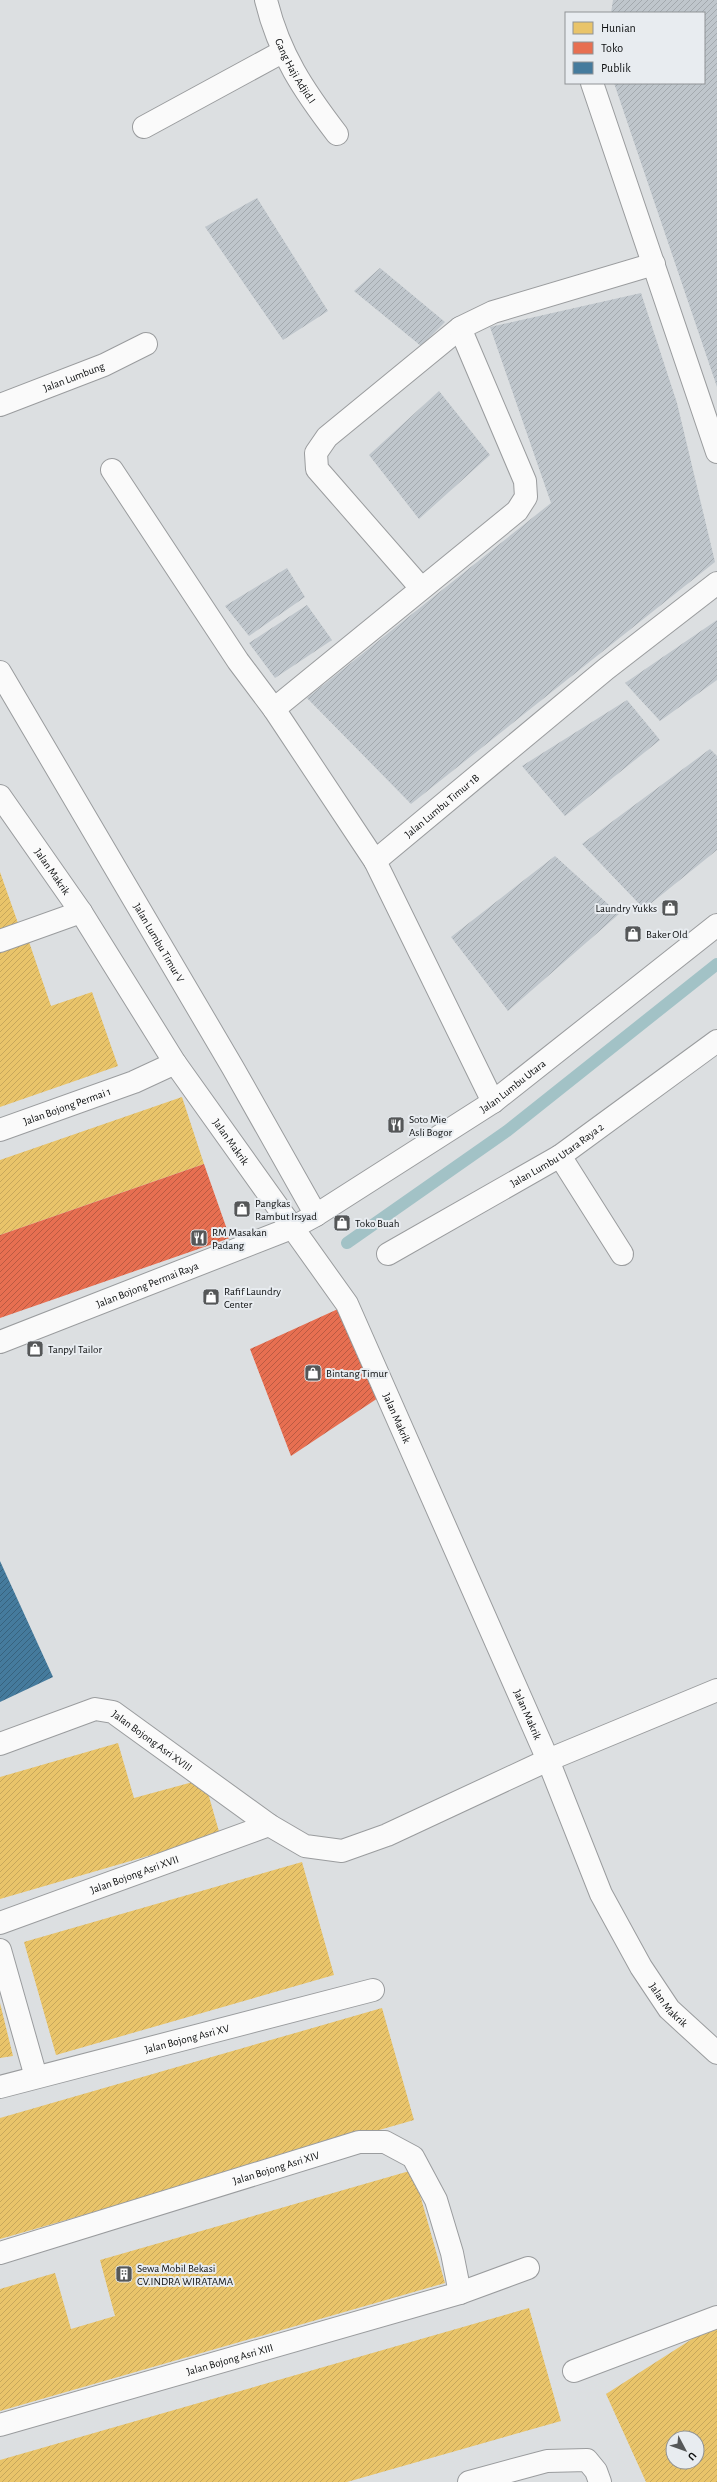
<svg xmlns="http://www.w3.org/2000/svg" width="717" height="2482" font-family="'Alegreya Sans',sans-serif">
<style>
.homes{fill:url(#homes-hatch);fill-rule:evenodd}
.shops{fill:url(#shops-hatch)}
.public{fill:url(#public-hatch)}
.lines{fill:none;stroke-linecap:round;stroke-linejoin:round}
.stream{stroke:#a2c2c6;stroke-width:12}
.building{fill:url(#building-hatch)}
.minor-casing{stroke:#9a9c9e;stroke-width:24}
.minor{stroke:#fafafa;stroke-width:22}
.labels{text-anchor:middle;stroke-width:4;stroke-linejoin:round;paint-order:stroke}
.street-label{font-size:11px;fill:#0c0e0f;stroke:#e8ecf0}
.poi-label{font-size:11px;fill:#0c0e0f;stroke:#e8ecf0;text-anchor:start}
</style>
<defs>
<pattern id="homes-hatch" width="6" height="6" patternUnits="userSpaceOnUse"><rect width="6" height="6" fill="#e9c46a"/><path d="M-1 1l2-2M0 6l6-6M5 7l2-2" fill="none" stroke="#c7a75b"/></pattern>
<pattern id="shops-hatch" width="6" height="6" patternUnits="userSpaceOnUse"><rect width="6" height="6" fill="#e76f51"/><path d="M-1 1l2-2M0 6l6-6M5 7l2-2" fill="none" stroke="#ba5a42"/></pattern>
<pattern id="public-hatch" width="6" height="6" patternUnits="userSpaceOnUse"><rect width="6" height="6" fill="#457b9d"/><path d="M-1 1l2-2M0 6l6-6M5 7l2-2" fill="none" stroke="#38637e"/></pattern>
<pattern id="building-hatch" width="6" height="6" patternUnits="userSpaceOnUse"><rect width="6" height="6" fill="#bfc6cc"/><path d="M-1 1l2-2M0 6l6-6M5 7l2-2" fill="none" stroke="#a3a9ae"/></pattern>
</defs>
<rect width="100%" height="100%" fill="#dcdfe1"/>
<path class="homes" d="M0,872l19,54 -19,7z
M28,939l23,67 41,-14 26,74 -118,41v-158z
M182,1097l22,67 -204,71v-75z
M118,1743l16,55 70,-19 16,56 -220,64v-122z
M302,1862l32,113 -278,80 -32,-113z
M0,2003l13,53 -13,2z
M382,2008l32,112 -414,119v-121z
M413,2170l32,113 -445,128v-122l55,-16 16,56 44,-13 -15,-56z
M529,2308l32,113 -214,61h-347v-22z
M717,2323v159h-71l-40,-88zM673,2438h24v24h-24z"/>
<path class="shops" d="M204,1164l26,74 -230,80v-83z
M338,1309l40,89 -87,58 -41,-107z"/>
<path class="public" d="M0,1561l53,116 -53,25z"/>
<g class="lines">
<path class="stream" d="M347,1243l160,-112 210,-167"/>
</g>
<path class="building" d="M613,0h104v387l-103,-304h90v-70h-93z
M257,198l71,113 -45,29 -78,-113z
M380,268l65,54 -24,24 -67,-55z
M641,293l36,110 38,159 -304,242 -104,-106 244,-195 -61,-176z
M439,391l51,64 -71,64 -50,-64z
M287,568l18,29 -56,39 -24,-30z
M307,605l25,35 -57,38 -26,-35z
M717,620v60l-57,41 -35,-38z
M627,700l33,40 -95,76 -43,-50z
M710,749l7,7v94l-73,59 -62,-65z
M555,856l64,58 -111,97 -57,-74z"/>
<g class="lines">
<g class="minor-casing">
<g id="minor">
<path id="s1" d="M266,0c13,54 38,91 71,134"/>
<path d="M592,83l125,369"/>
<path d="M144,127l138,-75"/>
<path id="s2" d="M0,405l104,-40 42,-21"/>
<path d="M112,470l126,191 36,48 101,152"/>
<path d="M421,588l-104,-119 -1,-16 11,-16 133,-109"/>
<path id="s3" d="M0,672l233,396 83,147"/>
<path d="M274,709l243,-198 9,-14 -1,-16 -65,-153 33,-16 161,-48"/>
<path id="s4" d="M0,796l81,116 94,151 172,241 201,456 53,134 40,73 28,42 48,44"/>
<path d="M0,941l81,-29"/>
<path id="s5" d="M493,1102l-118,-241 231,-192 111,-86"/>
<path id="s6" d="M0,1130l134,-48 41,-19"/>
<path d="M560,1156l62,98"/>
<path id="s7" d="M388,1254l172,-98 157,-115"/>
<path id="s8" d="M0,1342l294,-115 22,-12 177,-113 224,-177"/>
<path id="s9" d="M0,1744l95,-35 18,3 156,113 36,21 37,5 45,-16 161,-75 169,-70"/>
<path id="s10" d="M0,1923l269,-98"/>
<path d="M0,1950l36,127"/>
<path id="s11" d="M0,2087l373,-97"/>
<path id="s12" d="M0,2253l359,-111h26l28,15 23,43 16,53 8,40"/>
<path d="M574,2371l143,-54"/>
<path id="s13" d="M0,2425l460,-132 68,-25"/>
<path d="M469,2482l78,-21 40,-1 9,11 4,11"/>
</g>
</g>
<use href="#minor" class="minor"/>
</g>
<defs>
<g id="shop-square" transform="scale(0.9)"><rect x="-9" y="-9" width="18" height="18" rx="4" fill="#555758" stroke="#e8ecf0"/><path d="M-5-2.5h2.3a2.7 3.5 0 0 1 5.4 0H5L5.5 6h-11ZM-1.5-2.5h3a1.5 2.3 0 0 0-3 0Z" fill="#fff"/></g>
<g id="restaurant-square" transform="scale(0.9)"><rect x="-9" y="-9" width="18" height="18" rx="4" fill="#555758" stroke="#e8ecf0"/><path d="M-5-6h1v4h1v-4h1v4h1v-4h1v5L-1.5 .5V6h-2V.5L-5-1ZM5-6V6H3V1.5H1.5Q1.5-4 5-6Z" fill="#fff"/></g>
<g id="building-square" transform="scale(0.9)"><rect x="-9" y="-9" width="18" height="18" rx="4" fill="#555758" stroke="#e8ecf0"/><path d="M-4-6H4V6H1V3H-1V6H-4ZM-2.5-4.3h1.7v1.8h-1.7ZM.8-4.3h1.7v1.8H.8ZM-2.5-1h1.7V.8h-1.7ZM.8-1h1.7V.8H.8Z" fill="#fff"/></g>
</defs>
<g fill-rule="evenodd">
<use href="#shop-square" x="670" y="908"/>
<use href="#shop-square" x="633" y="934"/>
<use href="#restaurant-square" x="396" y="1125"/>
<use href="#shop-square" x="242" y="1209"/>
<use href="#shop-square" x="342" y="1223"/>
<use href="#restaurant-square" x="199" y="1238"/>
<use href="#shop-square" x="211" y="1297"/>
<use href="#shop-square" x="35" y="1349"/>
<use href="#shop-square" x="313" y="1373"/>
<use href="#building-square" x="124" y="2274"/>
</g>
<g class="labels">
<g class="street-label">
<text dy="4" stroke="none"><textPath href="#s1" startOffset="77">Gang Haji Adjid.I</textPath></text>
<text dy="4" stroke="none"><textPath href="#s2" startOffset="79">Jalan Lumbung</textPath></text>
<text dy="4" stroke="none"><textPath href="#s5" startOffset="355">Jalan Lumbu Timur 1B</textPath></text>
<text dy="4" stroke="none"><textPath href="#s4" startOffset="92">Jalan Makrik</textPath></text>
<text dy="4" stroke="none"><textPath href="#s3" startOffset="314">Jalan Lumbu Timur V</textPath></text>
<text dy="4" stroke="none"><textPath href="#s8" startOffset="576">Jalan Lumbu Utara</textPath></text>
<text dy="4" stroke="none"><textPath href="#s6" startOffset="71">Jalan Bojong Permai 1</textPath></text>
<text dy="4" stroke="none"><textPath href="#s4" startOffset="416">Jalan Makrik</textPath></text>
<text dy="4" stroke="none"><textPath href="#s7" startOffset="196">Jalan Lumbu Utara Raya 2</textPath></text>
<text dy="4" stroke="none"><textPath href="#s8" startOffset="158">Jalan Bojong Permai Raya</textPath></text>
<text dy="4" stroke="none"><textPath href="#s4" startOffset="740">Jalan Makrik</textPath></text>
<text dy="4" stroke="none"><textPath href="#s4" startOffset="1064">Jalan Makrik</textPath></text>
<text dy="4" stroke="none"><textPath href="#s9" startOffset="168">Jalan Bojong Asri XVIII</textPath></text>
<text dy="4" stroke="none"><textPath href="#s10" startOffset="143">Jalan Bojong Asri XVII</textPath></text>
<text dy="4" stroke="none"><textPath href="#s4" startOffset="1388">Jalan Makrik</textPath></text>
<text dy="4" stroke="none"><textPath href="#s11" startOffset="193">Jalan Bojong Asri XV</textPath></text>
<text dy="4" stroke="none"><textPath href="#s12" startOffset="289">Jalan Bojong Asri XIV</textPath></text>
<text dy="4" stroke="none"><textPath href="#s13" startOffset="239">Jalan Bojong Asri XIII</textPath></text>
</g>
<g class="poi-label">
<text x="657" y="912" text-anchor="end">Laundry Yukks</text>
<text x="646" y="938">Baker Old</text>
<text x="409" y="1123">Soto Mie<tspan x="409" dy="13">Asli Bogor</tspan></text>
<text x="255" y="1207">Pangkas<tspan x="255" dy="13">Rambut Irsyad</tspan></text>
<text x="355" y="1227">Toko Buah</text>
<text x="212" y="1236">RM Masakan<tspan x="212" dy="13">Padang</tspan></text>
<text x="224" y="1295">Rafif Laundry<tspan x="224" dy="13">Center</tspan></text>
<text x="48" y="1353">Tanpyl Tailor</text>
<text x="326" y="1377">Bintang Timur</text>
<text x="137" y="2272">Sewa Mobil Bekasi<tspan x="137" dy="13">CV.INDRA WIRATAMA</tspan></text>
</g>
</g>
<rect x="565" y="12" width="140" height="72" fill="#e8ecf0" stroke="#909396"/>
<rect x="573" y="22" width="20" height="12" fill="#e9c46a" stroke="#909396"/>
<text x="601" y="32" font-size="12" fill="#0c0e0f">Hunian</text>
<rect x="573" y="42" width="20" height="12" fill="#e76f51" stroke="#909396"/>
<text x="601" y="52" font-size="12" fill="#0c0e0f">Toko</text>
<rect x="573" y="62" width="20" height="12" fill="#457b9d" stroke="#909396"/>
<text x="601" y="72" font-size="12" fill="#0c0e0f">Publik</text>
<g transform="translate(685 2450) rotate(131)"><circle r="19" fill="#e8ecf0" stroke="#909396"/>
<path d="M0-3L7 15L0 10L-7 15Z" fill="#555758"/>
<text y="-6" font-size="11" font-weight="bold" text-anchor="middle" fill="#0c0e0f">U</text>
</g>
</svg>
